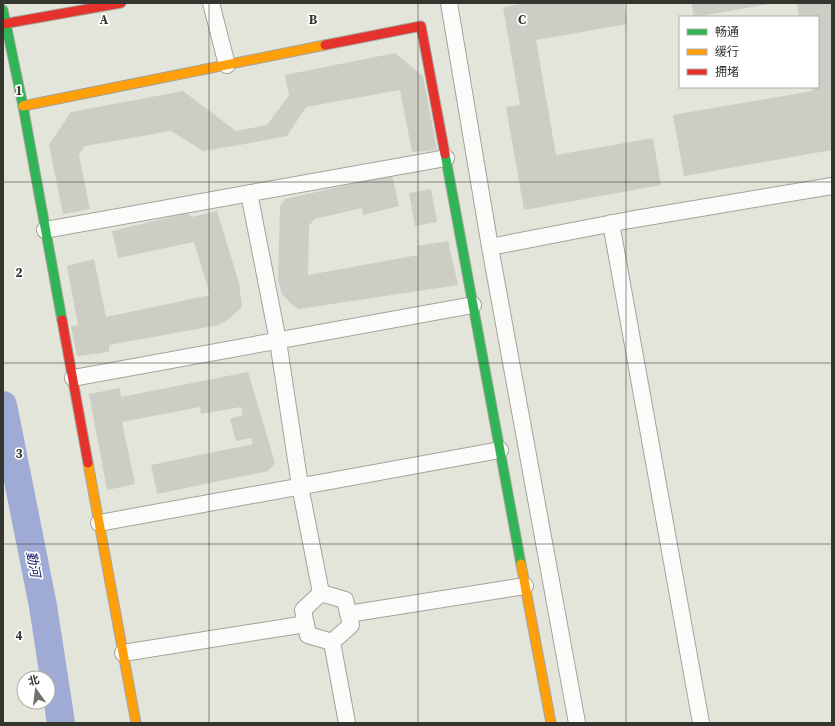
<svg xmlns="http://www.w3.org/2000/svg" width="835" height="726" font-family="'Source Serif 4','Noto Sans SC',serif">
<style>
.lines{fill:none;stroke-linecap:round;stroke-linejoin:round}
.river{stroke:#9fabd5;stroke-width:28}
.building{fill:#cccec6}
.street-casing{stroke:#a3a49c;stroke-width:18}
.fast-casing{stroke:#a3a49c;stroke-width:11}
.slow-casing{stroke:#a3a49c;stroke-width:11}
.jam-casing{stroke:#a3a49c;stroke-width:11}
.street{stroke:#fbfbfa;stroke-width:16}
.fast{stroke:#30b455;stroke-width:9}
.slow{stroke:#ff9f0a;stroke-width:9}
.jam{stroke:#e5322d;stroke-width:9}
.grid{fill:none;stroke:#33352e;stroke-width:1;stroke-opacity:0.55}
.labels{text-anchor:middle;stroke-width:3.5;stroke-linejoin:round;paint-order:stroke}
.water-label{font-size:13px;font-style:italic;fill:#1d226d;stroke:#fff}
.grid-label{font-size:13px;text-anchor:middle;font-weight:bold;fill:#33352e;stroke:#fff;stroke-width:3.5;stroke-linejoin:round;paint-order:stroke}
</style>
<rect width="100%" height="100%" fill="#e3e5db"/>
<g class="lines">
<path class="river" d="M3,405l40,201 18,117"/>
</g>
<path class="building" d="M526,3h98l3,21 -91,16 20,115 97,-17 8,47 -137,25 -18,-103 14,-2 -17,-98z
M691,3h79v1l-76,13z
M797,3h35v147l-148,26 -11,-61 139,-24v-4h6v-70h-19z
M395,53l28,23 14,74 -25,2 -12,-62 -94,17 -19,29 -53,10 -31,5 -32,-20 -86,15 -6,9 11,54 -27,5 -14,-69 22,-33 112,-21 53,40 31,-6 22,-30 -4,-20z
M392,175l7,31 -36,9 -1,-7 -48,11 -5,7 -1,49 110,-20 -1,-9 31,-5 10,44 -159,24 -8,-5 -9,-10 -4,-13 2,-75 5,-7z
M431,189l6,33 -22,4 -6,-33z
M217,211l22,72 3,24 -12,11 -11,7 -110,20v7l-32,4 -6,-30 7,-1 -11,-59 27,-7 12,58 104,-22 -16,-53 -76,16 -6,-27 75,-18 5,4z
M248,372l27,91 -7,8 -111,23 -6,-29 102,-21 -2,-6 -15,3 -6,-22 13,-4 -2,-8 -40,7 -1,-7 -78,15 13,62 -28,6 -18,-96 31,-6 1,9z"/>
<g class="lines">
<g class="street-casing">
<path id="street" d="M211,3l16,62
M449,3l41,244 87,476
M249,193l29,148 22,145 21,107
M611,223l90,500
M45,230l401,-72
M490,247l139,-27 203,-34
M73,378l400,-73
M99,523l401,-73
M321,593l24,7 6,25 -19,17 -24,-7 -5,-25z
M348,614l177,-28
M332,642l15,81
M123,653l183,-29"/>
</g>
<g class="fast-casing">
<path id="fast" d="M3,10l20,96 39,214
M445,154l76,410"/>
</g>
<g class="slow-casing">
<path id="slow" d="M23,106l302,-61
M88,463l48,260
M521,564l30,159"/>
</g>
<g class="jam-casing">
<path id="jam" d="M3,24l118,-21
M325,45l96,-19 24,128
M62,320l26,143"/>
</g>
<use href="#street" class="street"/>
<use href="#fast" class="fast"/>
<use href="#slow" class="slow"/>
<use href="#jam" class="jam"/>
</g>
<path class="grid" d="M209,3v720M418,3v720M626,3v720M3,182h829M3,363h829M3,544h829"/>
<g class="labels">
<g class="water-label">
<text transform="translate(34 564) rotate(79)" y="5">勤河</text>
</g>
</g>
<g class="grid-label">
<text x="104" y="24">A</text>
<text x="313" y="24">B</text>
<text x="522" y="24">C</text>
<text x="19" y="95">1</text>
<text x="19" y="277">2</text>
<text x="19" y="458">3</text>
<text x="19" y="640">4</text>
</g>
<rect width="835" height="726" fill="none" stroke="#33352e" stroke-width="8"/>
<rect x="679" y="16" width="140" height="72" fill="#ffffff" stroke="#adaeab"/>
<rect x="687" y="29" width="20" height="6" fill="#30b455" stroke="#adaeab"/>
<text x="715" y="36" font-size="12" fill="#33352e">畅通</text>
<rect x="687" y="49" width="20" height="6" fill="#ff9f0a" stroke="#adaeab"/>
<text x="715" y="56" font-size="12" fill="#33352e">缓行</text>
<rect x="687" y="69" width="20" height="6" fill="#e5322d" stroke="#adaeab"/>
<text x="715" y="76" font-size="12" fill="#33352e">拥堵</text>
<g transform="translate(36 690) rotate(346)"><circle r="19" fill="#ffffff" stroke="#adaeab"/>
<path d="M0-3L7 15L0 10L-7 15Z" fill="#71736b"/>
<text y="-6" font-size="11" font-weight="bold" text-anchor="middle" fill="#33352e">北</text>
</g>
</svg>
